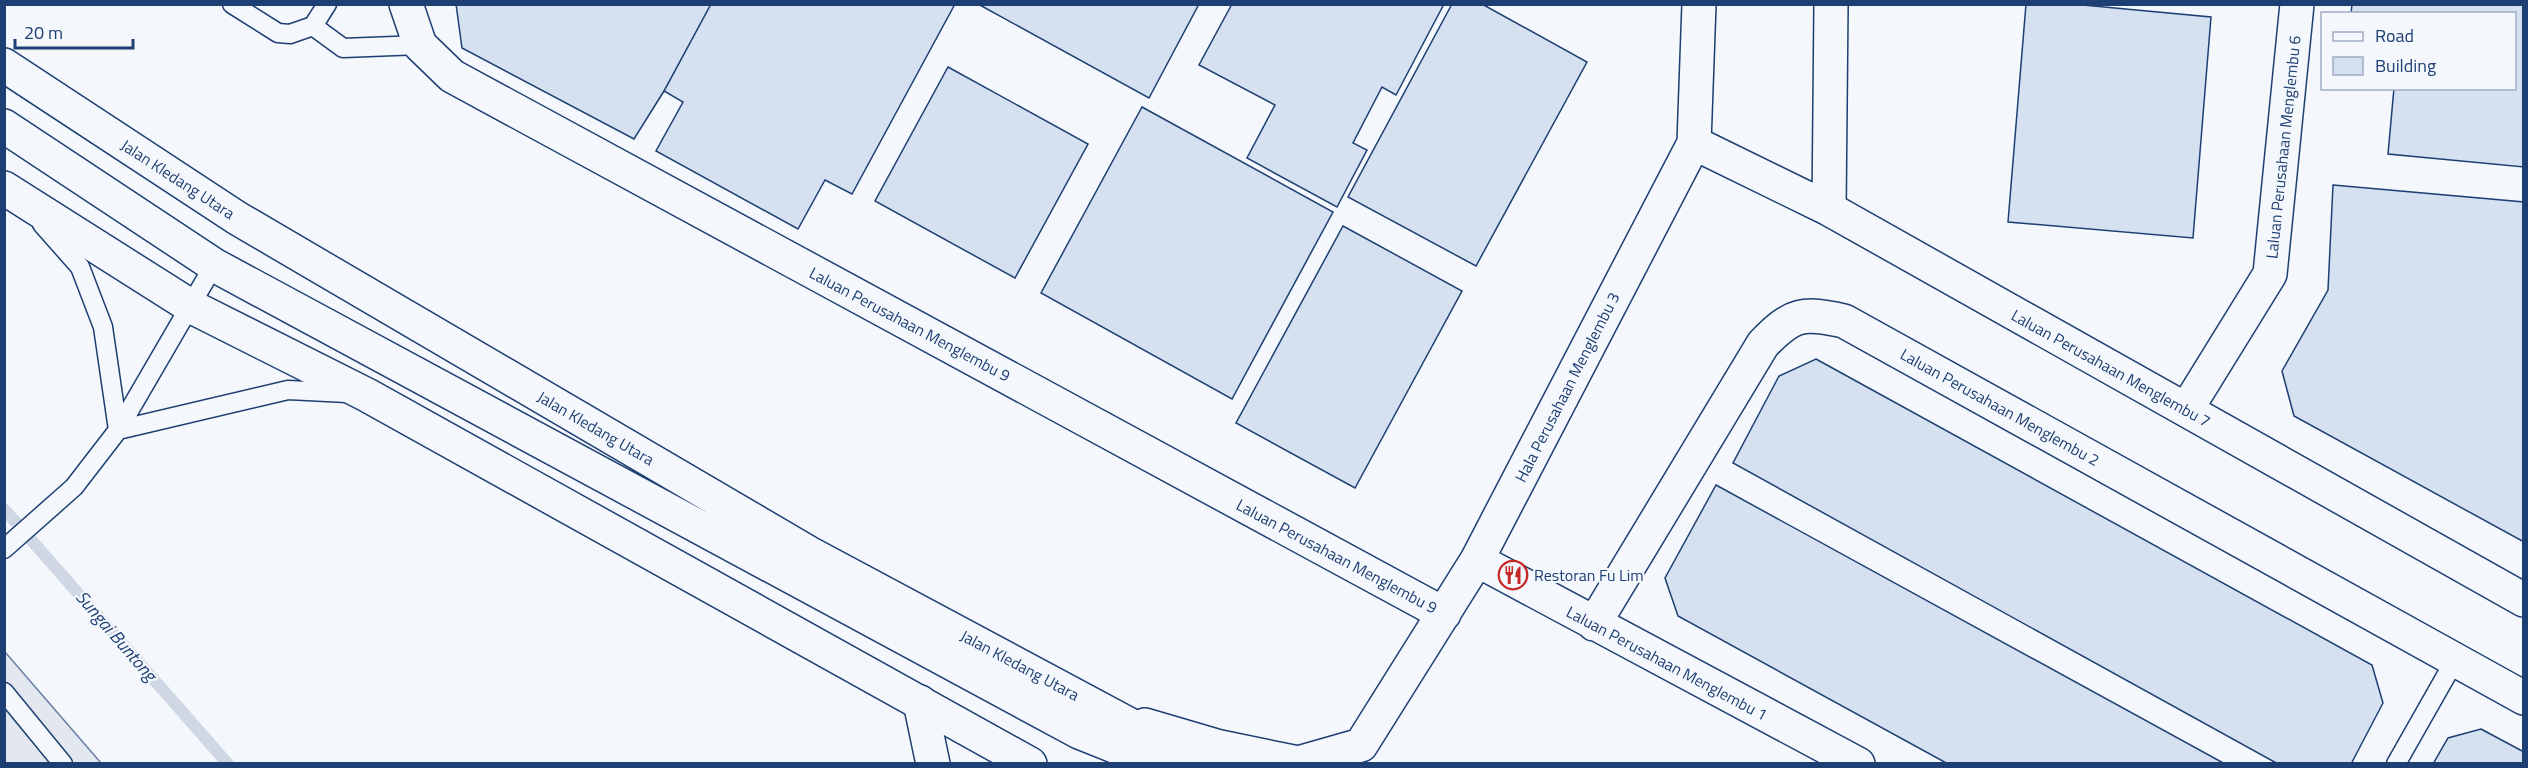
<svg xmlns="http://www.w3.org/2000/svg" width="2528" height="768" font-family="'Titillium Web',sans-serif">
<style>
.parking{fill:#e3e8f0;stroke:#687fa3;stroke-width:1.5}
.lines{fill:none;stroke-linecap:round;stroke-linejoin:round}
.stream{stroke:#cfd7e4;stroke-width:12}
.building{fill:#d5e0f0;stroke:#1d3f73;stroke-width:1.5}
.lane-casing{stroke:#1d3f73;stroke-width:21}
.street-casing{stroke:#1d3f73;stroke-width:36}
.secondary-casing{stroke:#1d3f73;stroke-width:36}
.lane{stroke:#f4f7fb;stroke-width:18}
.street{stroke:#f4f7fb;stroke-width:33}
.secondary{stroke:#f4f7fb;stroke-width:33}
.labels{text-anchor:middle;stroke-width:4.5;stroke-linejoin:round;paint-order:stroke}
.street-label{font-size:16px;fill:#1d3f73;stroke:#f4f7fb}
.poi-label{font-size:16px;fill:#1d3f73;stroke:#f4f7fb;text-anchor:start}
.water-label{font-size:18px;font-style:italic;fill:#1d3f73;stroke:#f4f7fb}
</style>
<rect width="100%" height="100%" fill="#f4f7fb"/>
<path class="parking" d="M5,652l96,111h-96z"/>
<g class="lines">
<path class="stream" d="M4,509l224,255"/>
</g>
<path class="building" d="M456,4h255l-47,87 -30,48 -172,-91z
M711,4h244l-103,190 -27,-14 -27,49 -142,-78 27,-49 -19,-11z
M978,4h221l-50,94z
M1232,4h212l-48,91 -14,-8 -29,56 14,7 -30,57 -90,-49 28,-53 -76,-40z
M1452,4h30l105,58 -111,204 -128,-69z
M2026,4h46l139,13 -18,221 -185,-16z
M2352,4h172v163l-136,-13 6,-66h120v-74h-163z
M948,67l140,77 -73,134 -140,-77z
M1142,107l191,105 -101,187 -191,-106z
M2333,185l191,17v340l-230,-126 -12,-45 46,-81z
M1343,226l119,65 -107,197 -119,-65z
M1816,359l556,306 11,38 -32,61h-73l-545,-301 46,-87z
M1716,485l509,279h-277l-270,-148 -13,-38z
M2481,729l43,23v12h-91l15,-26z"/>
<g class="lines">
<g class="lane-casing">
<path id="lane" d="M232,4l46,29 12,1 23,-8 14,-22
M313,26l30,22 77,-3
M42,224l38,43 23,60 15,103
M118,430l170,-40 59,3
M4,549l70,-62 44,-57 96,-165
M4,692l59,72
M2396,764l59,-104"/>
</g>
<g class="street-casing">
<path id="street" d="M406,4l14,41 32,31 992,538
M1694,143l135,66 695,391
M1829,209l2,-205
M2186,410l84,-136 27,-270
M1477,560l381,204
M1594,624l169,-280c30,-31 40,-32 81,-23l680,377
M920,702l13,62
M1145,725l75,22 78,16 63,-18
M1361,745l116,-185 217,-417 5,-139"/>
</g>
<g class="secondary-casing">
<path id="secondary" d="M4,65l233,153 572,335 394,211
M4,126l210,139 865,467 80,32
M4,188l188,119 175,88 663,369"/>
</g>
<use href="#lane" class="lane"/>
<use href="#street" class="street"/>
<use href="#secondary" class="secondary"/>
</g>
<defs>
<g id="restaurant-ring" transform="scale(1.5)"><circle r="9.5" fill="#f4f7fb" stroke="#c62828" stroke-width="1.5"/><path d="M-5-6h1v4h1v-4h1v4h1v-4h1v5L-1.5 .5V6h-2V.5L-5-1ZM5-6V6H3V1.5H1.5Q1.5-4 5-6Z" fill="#c62828"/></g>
</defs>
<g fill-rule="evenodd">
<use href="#restaurant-ring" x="1513" y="575"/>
</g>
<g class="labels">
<g class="street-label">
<text transform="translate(2283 147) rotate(-84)" y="6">Laluan Perusahaan Menglembu 6</text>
<text transform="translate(178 179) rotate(33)" y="6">Jalan Kledang Utara</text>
<text transform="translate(910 324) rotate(28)" y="6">Laluan Perusahaan Menglembu 9</text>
<text transform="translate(2111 368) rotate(29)" y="6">Laluan Perusahaan Menglembu 7</text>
<text transform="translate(1567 387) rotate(-63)" y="6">Hala Perusahaan Menglembu 3</text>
<text transform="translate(2000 407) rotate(29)" y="6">Laluan Perusahaan Menglembu 2</text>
<text transform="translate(596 428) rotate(30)" y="6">Jalan Kledang Utara</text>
<text transform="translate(1337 556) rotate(28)" y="6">Laluan Perusahaan Menglembu 9</text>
<text transform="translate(1667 663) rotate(28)" y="6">Laluan Perusahaan Menglembu 1</text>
<text transform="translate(1020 665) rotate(28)" y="6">Jalan Kledang Utara</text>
</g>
<g class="poi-label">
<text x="1534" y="581">Restoran Fu Lim</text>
</g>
<g class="water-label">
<text transform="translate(116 636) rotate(49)" y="6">Sungai Buntong</text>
</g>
</g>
<rect width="2528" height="768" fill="none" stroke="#1d3f73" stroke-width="12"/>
<rect x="2321" y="12" width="195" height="78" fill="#f4f7fb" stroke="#9eadc5" stroke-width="1.5"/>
<rect x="2333" y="32" width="30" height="9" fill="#f4f7fb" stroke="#9eadc5" stroke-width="1.5"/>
<text x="2375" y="42" font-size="18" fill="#1d3f73">Road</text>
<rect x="2333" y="57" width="30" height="18" fill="#d5e0f0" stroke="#9eadc5" stroke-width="1.5"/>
<text x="2375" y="72" font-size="18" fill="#1d3f73">Building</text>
<path d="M15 39v9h118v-9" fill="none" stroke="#1d3f73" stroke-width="3"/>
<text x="24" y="39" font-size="18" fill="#1d3f73" stroke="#f4f7fb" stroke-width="4.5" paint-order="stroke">20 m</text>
</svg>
